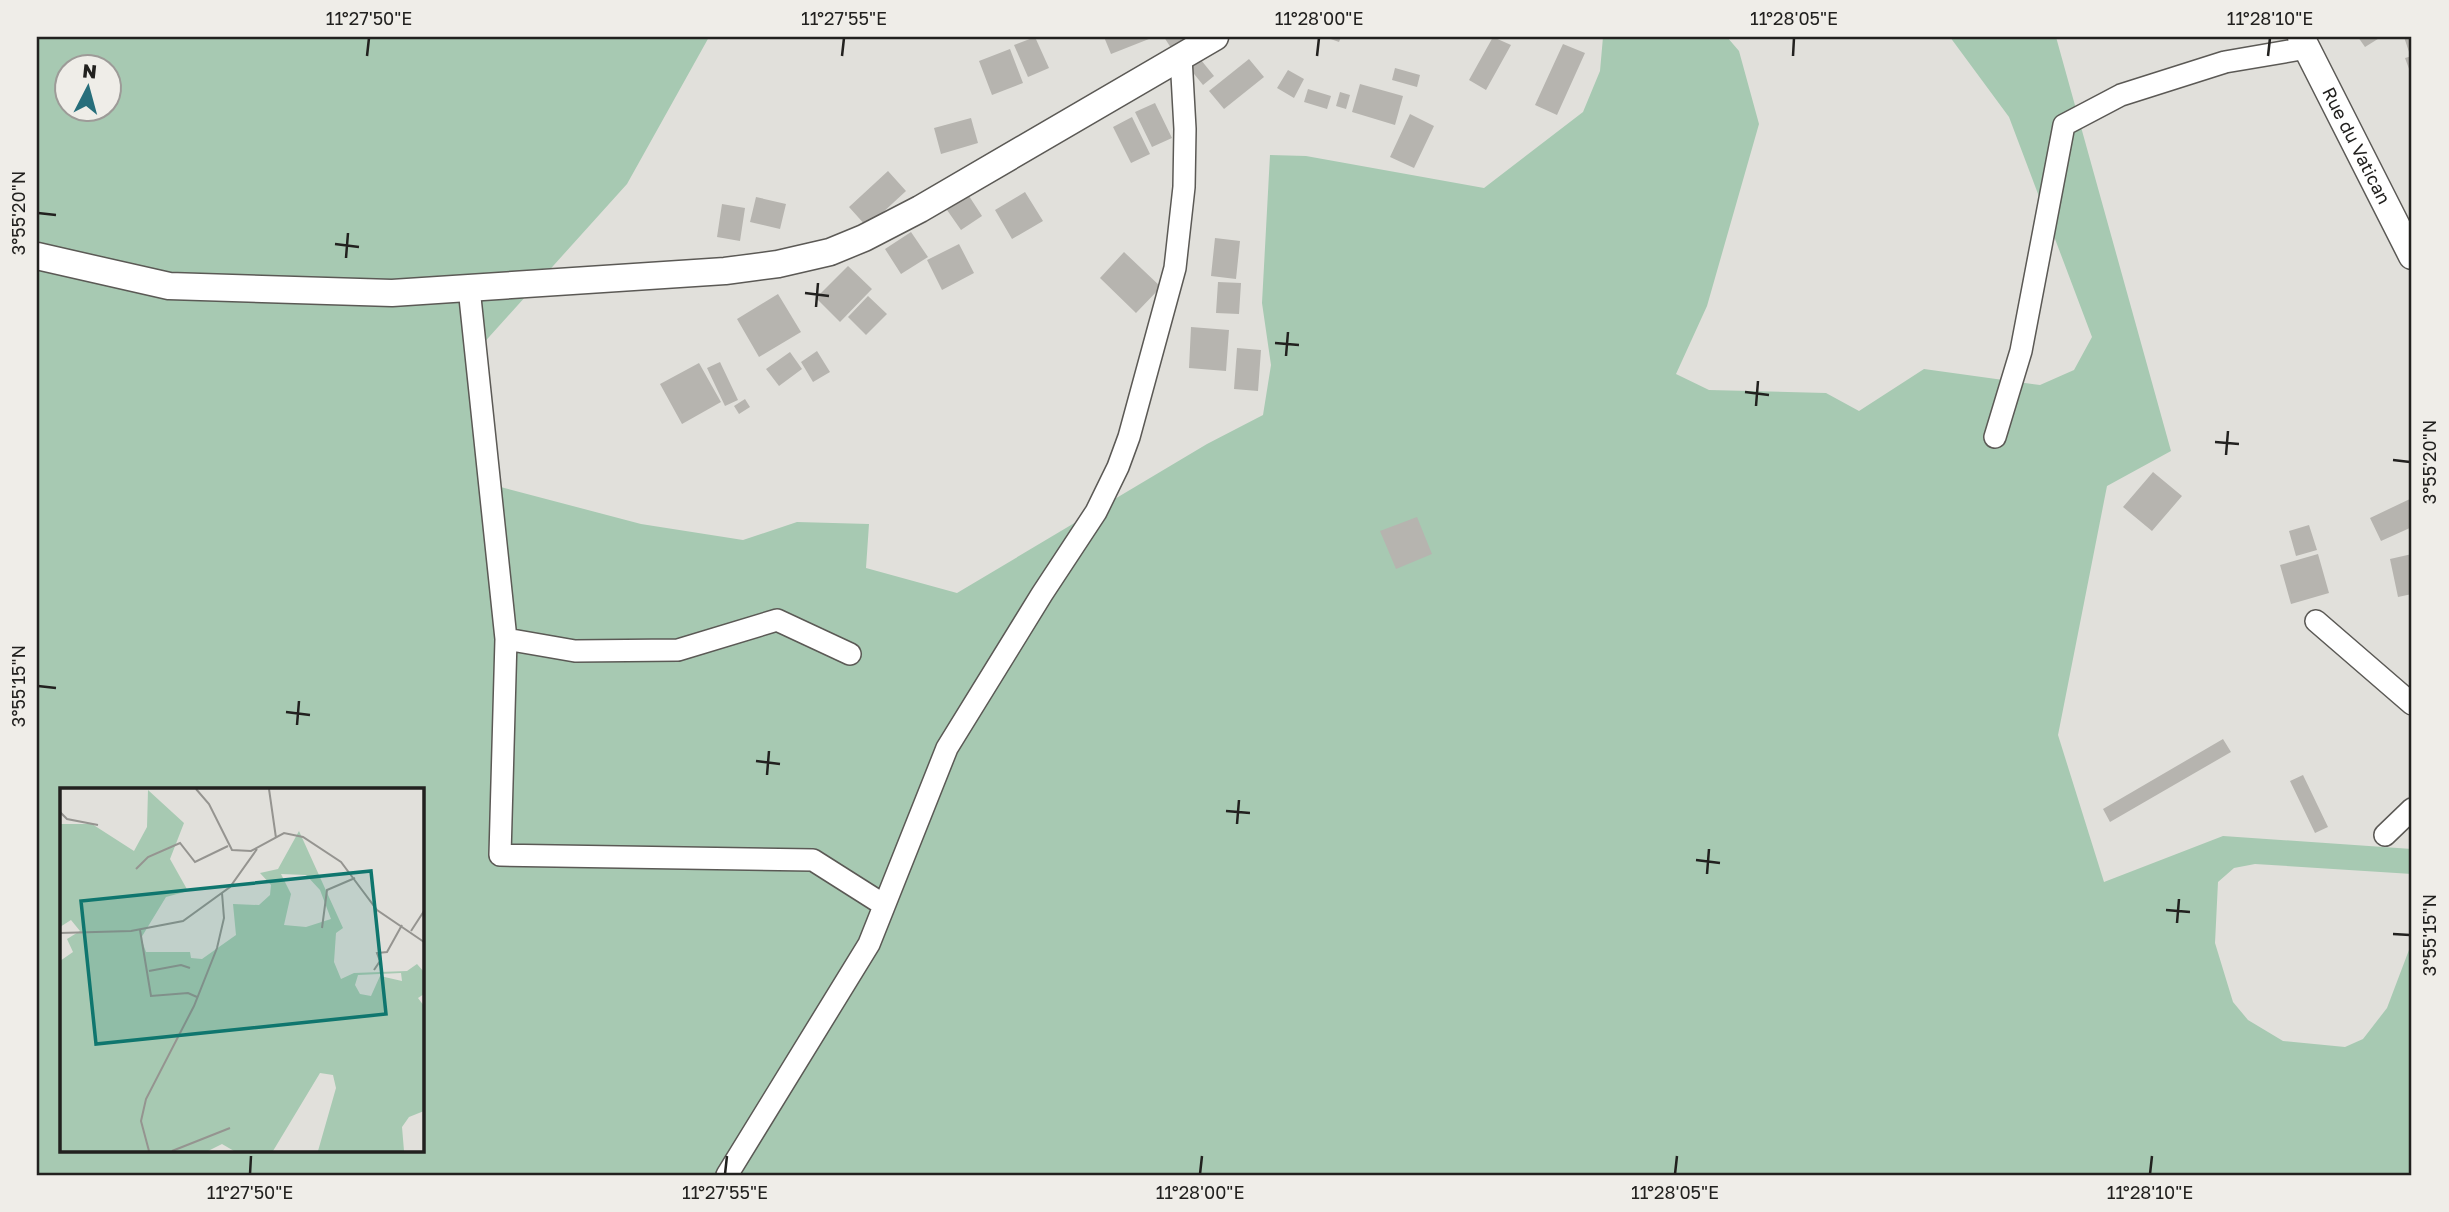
<svg xmlns="http://www.w3.org/2000/svg" width="2449" height="1212" font-family="'Golos Text',sans-serif">
<style>
.green{fill:#a7c9b2;fill-rule:evenodd}
.building{fill:#b6b4af}
.lines{fill:none;stroke-linecap:round;stroke-linejoin:round}
.minor-casing{stroke:#5b5955;stroke-width:24}
.tertiary-casing{stroke:#5b5955;stroke-width:29}
.minor{stroke:#fff;stroke-width:21}
.tertiary{stroke:#fff;stroke-width:26}
.ticks{fill:none;stroke:#22211f;stroke-width:2.5}
.labels{text-anchor:middle;stroke-width:7;stroke-linejoin:round;paint-order:stroke}
.street-label{font-size:18px;fill:#22211f;stroke:#efede8}
.inset-road{fill:none;stroke:#959490;stroke-width:2}
.view{fill:#0f766e;fill-opacity:0.15;stroke:#0f766e;stroke-width:3.5}
.inset-edge{fill:none;stroke:#22211f;stroke-width:3.5}
.neatline{fill:none;stroke:#22211f;stroke-width:2.5}
.ticks-label{font-size:18px;text-anchor:middle;fill:#22211f}
</style>
<rect width="100%" height="100%" fill="#e1e0db"/>
<path class="green" d="M37,37h674h-2l-82,147 -156,173 22,128 148,39 102,16 54,-18 72,2 -3,44 91,25 250,-149 56,-29 8,-50 -9,-62 8,-148 36,1 178,32 99,-76 17,-41 3,-34h124l12,14 20,73 -52,182 -31,68 33,16 117,3 33,18 65,-42 116,16 34,-15 18,-33 -83,-220 -59,-80h106l115,414 -64,35 -49,249 46,147 119,-46 189,13v25l-157,-10 -21,4 -16,14 -3,61 18,59 15,18 35,21 62,6 18,-8 24,-31 25,-66v233h-2375zM66,66h42v42h-42zM61,790h361v361h-361z"/>
<path class="building" d="M1035,37l14,31 -21,9 -14,-32z
M1104,37h50l-43,17z
M1164,37h18l2,4 -13,7z
M1325,37h16l-2,5z
M1493,37l18,8 -25,45 -17,-10z
M2358,37h23l-16,10z
M2404,37h8v14l-3,1z
M1563,44l22,9 -28,62 -22,-10z
M1010,49l13,34 -31,12 -13,-34z
M2412,56v21l-7,-19z
M1249,59l15,18 -40,32 -15,-18z
M1201,60l13,16 -11,9 -13,-16z
M1395,68l25,7 -3,12 -25,-7z
M1288,70l16,9 -10,19 -17,-10z
M1360,84l43,12 -8,29 -43,-13z
M1308,89l23,7 -4,13 -23,-7z
M1340,92l10,3 -4,14 -10,-3z
M1155,103l17,35 -20,9 -17,-35z
M1410,114l24,12 -20,42 -24,-11z
M1132,117l18,37 -19,9 -18,-36z
M971,118l7,25 -37,11 -7,-26z
M888,171l18,20 -39,36 -18,-20z
M1025,192l18,29 -31,18 -17,-29z
M969,196l13,20 -21,14 -14,-20z
M756,197l30,7 -6,25 -30,-7z
M722,204l23,4 -5,33 -23,-4z
M911,232l17,25 -27,17 -16,-25z
M1215,238l25,3 -4,38 -25,-3z
M959,244l15,29 -32,17 -15,-30z
M1124,252l37,35 -25,26 -36,-35z
M848,266l24,23 -32,33 -24,-24z
M1218,282l23,1 -2,31 -23,-1z
M778,294l23,38 -42,25 -22,-38z
M868,296l19,18 -21,21 -18,-18z
M1191,327l38,3 -3,41 -37,-3z
M1237,348l24,2 -3,41 -24,-2z
M817,351l13,21 -17,10 -12,-20z
M790,352l12,17 -23,17 -13,-17z
M720,362l18,38 -13,6 -18,-38z
M699,363l22,39 -39,22 -22,-40z
M745,399l5,8 -11,7 -5,-8z
M2153,472l29,24 -30,35 -29,-24z
M2412,498v29l-31,14 -11,-23z
M1417,517l15,37 -36,15 -16,-38z
M2309,525l8,25 -21,6 -7,-25z
M2318,554l11,39 -38,11 -11,-39z
M2412,554v40l-14,3 -8,-38z
M2223,739l8,13 -121,70 -7,-13z
M2303,775l25,52 -13,6 -25,-52z"/>
<g class="lines">
<g class="minor-casing">
<path id="minor" d="M469,288l37,351 -6,216 313,5 71,45
M1995,437l26,-86 43,-226 57,-30 104,-33 82,-14
M2316,621l96,83
M506,639l69,12 103,-1 99,-30 73,34
M2385,835l27,-26
M727,1175l142,-231 78,-196 95,-154 54,-82 22,-45 11,-30 46,-169 9,-81 1,-58 -4,-72"/>
</g>
<g class="tertiary-casing">
<g id="tertiary">
<path id="s1" d="M2301,37l111,219"/>
<path d="M37,256l132,30 223,7 333,-22 53,-7 52,-12 34,-14 56,-29 295,-172"/>
</g>
</g>
<use href="#minor" class="minor"/>
<use href="#tertiary" class="tertiary"/>
</g>
<path class="ticks" d="M367,56l2,-18M842,56l2,-18M1317,56l2,-18M1793,56l1,-18M2268,56l2,-18M38,213l18,2M335,244l24,3M346,258l2,-25M805,293l24,3M816,307l2,-24M1275,343l24,2M1286,356l2,-24M1745,392l24,3M1756,406l2,-25M2215,442l24,2M2226,455l2,-24M2393,460l17,2M38,686l18,2M286,712l24,3M297,725l2,-24M756,761l24,3M767,775l2,-24M1226,811l24,2M1237,824l2,-24M1696,860l24,3M1707,874l2,-25M2166,910l24,2M2177,923l2,-24M2393,934l17,1M250,1174l1,-18M725,1174l2,-18M1200,1174l2,-18M1675,1174l2,-18M2150,1174l2,-18"/>
<g class="labels">
<g class="street-label">
<text dy="6" stroke="none"><textPath href="#s1" startOffset="122">Rue du Vatican</textPath></text>
</g>
</g>
<g transform="translate(60 788)">
<rect width="364" height="364" fill="#e1e0db"/>
<path d="M88,2l36,33 -14,36 18,32 -22,6 -25,41 5,14h44l1,6 11,1 34,-24 -3,-31 26,1 11,-10 1,-10 -11,-12 18,-4 21,-38 44,97 -7,5 -2,29 7,17 13,-6 53,-2 10,-7 7,8v22l-6,4 6,8v105l-15,6 -7,10 2,24h-86l18,-63 -3,-13 -13,-2 -47,78h-39l-12,-7 -14,7h-148v-190l13,-9 -6,-13 13,-8 -9,-11 -11,7v-103h32l42,27 13,-24zM221,86l25,1 14,15 11,29 -25,8 -22,-2 7,-31zM341,185l1,8 -22,-5 -9,20 -11,-2 -5,-9 3,-10z" fill="#a7c9b2" fill-rule="evenodd"/>
<path class="inset-road" d="M136,1l13,15 23,46 19,1 33,-18 19,4 38,25 36,48 47,32M209,1l7,49M0,24l7,7 31,6M76,81l12,-12 32,-14 15,19 33,-16M262,140l5,-38 28,-12M80,142l11,66 37,-3 9,4M351,143l13,-20M0,145l71,-2 52,-10 47,-34 27,-38M314,182l6,-9 -3,-8 10,-1 15,-27M89,183l32,-6 9,3M89,363l-8,-30 5,-22 48,-93 23,-58 7,-30 -2,-25M112,363l58,-23"/>
<path class="view" d="M311,83l15,143 -290,30 -15,-143z"/>
<rect width="364" height="364" class="inset-edge"/>
</g>
<rect width="2449" height="1212" fill="none" stroke="#efede8" stroke-width="77"/>
<g transform="translate(88 88) rotate(6)"><circle r="33" fill="#efede8" stroke="#9d9b98" stroke-width="2"/>
<path d="M0-5L12 26L0 18L-12 26Z" fill="#276e7b"/>
<text y="-10" font-size="19" font-weight="bold" text-anchor="middle" fill="#22211f">N</text>
</g>
<rect x="38" y="38" width="2372" height="1136" class="neatline"/>
<g class="ticks-label">
<text x="369" y="25">11°27'50"E</text>
<text x="844" y="25">11°27'55"E</text>
<text x="1319" y="25">11°28'00"E</text>
<text x="1794" y="25">11°28'05"E</text>
<text x="2270" y="25">11°28'10"E</text>
<text transform="translate(19 213) rotate(-90)" y="6">3°55'20"N</text>
<text transform="translate(2430 462) rotate(-90)" y="6">3°55'20"N</text>
<text transform="translate(19 686) rotate(-90)" y="6">3°55'15"N</text>
<text transform="translate(2430 935) rotate(-90)" y="6">3°55'15"N</text>
<text x="250" y="1199">11°27'50"E</text>
<text x="725" y="1199">11°27'55"E</text>
<text x="1200" y="1199">11°28'00"E</text>
<text x="1675" y="1199">11°28'05"E</text>
<text x="2150" y="1199">11°28'10"E</text>
</g>
</svg>
